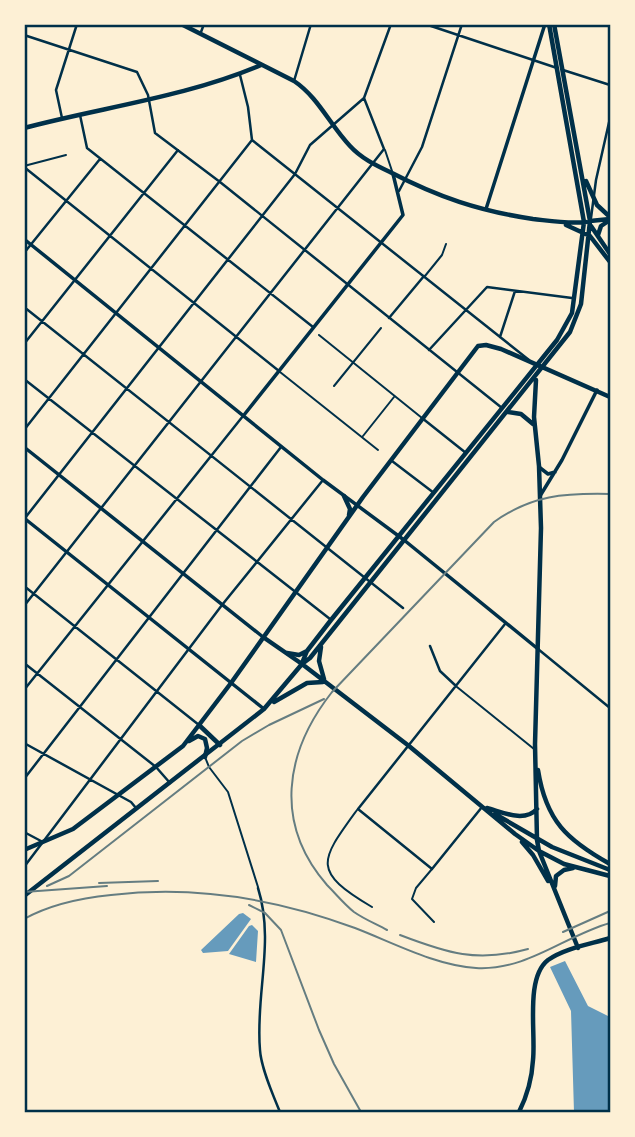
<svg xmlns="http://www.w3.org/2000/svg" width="635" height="1137" font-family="Karla,sans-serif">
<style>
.water{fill:#669bbc}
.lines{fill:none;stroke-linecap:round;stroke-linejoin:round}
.service{stroke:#003049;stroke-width:2}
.pedestrian{stroke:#003049;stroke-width:2}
.minor{stroke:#003049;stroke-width:2.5}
.tertiary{stroke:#003049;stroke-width:3.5}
.secondary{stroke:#003049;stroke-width:4.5}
.primary{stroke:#003049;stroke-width:4.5}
.rail{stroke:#657d81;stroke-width:2}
.neatline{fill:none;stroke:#003049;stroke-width:2.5}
</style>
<rect width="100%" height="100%" fill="#fdf0d5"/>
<path class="water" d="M243,913l8,6 -23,32 -25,2 -2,-3 38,-36z
M252,925l6,6 -2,31 -27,-8 20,-28z
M565,961l23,45 22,11v95h-36l-3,-101 -21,-44z"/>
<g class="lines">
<path class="service" d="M24,166l42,-11
M425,276l17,-21 4,-11
M319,335l103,83
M280,372l98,78
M334,386l47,-58
M363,436l31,-39
M457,687l77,62
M205,757l4,10 19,25 30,95
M357,810c-37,51 -46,61 15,97
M432,869l-16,19 -4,11 22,23"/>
<path class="pedestrian" d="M385,150l7,21"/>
<path class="minor" d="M425,24l132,44
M201,32l3,-8
M24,35l113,37 11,23 7,38 65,49 282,226
M563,70l47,15
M240,75l8,32 4,33 277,220
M294,81l17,-57
M80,115l7,33 226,179
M62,118l-6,-28 21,-66
M24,167l255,204
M399,191l23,-44 40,-123
M591,218l5,-38 14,-62
M24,253l76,-94
M24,307l379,301
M389,318l35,-42
M500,337l15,-46
M24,344l154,-194
M429,350l58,-63 85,11
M24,379l306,240
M422,418l44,35
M24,430l228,-290
M392,461l42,32
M25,518l270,-344 15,-29 54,-47 27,-74
M24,586l175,139
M24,606l360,-457 -20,-51
M430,646l10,25 16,15
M538,649l72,59
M24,663l132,104 14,16
M24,690l219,-274
M24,743l107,59 5,6
M24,779l257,-332
M482,807l-50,62 -74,-60 147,-185
M24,832l17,9
M24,867l198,-262 101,-125
M258,888c17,54 -3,107 2,162 1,18 13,45 20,62"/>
<path class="tertiary" d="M486,209l59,-185
M24,239l299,241 81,60 134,109
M244,415l159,-200 -10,-41
M24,447l239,190
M539,467l9,7 7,-2
M540,496l22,-36 35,-70
M24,518l240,191"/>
<path class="secondary" d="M24,128c79,-21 162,-31 237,-63
M590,221l20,-2
M598,235l3,-9 9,-6
M344,496l6,13 -1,6
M263,637l39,27
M199,725l21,20
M189,741l9,-5 7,3 2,9 -2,9
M24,850l49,-21 110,-83 48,-63 132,-186 115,-151 8,-1 15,4 109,48"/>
<path class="primary" d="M181,24l113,57c24,16 36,44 56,65 11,12 25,19 40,26 48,25 89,39 143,47 18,2 35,5 53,3
M586,181l11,24 13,12
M566,225l24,11 20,26
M591,226l19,28
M536,380l-2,37 5,49 2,62 -6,216 2,96 2,11 39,97
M508,412l13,2 12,10
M321,647l-2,14 5,18
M287,653l12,2 8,-4
M302,663l5,-12 24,-31 226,-280 15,-27 12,-91 -35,-198
M302,664l107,82 106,88 24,17 25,13 46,12
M274,702l33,-19 16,-1
M538,770c8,51 29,70 72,94
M487,808c15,4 37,15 50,1
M495,814l57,33 58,23
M522,842l11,13 15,26
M555,886l1,-10 8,-6 9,-2
M24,896l240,-187 38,-45 8,-6 260,-326 11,-28 9,-83 -36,-197
M519,1112c8,-16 13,-34 14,-52 3,-28 -8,-82 15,-100 17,-12 43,-16 62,-22"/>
<path class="rail" d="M99,883l59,-2
M47,886l22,-10 173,-135 27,-16 55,-26
M24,892l83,-6
M249,905l16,8 16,17 38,100 15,34 27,48
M24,919c27,-15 57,-21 87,-24 83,-10 166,4 244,33 39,15 79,37 121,40 51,3 88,-32 134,-45
M387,930c-11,-6 -23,-11 -33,-18 -10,-8 -18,-18 -27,-27 -53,-61 -43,-132 5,-193l162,-170c38,-27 70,-29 116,-28
M563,932l47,-21
M400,935c47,18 77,28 128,14"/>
</g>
<rect width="635" height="1137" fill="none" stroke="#fdf0d5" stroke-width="52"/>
<rect x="26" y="26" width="583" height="1085" class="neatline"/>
</svg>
